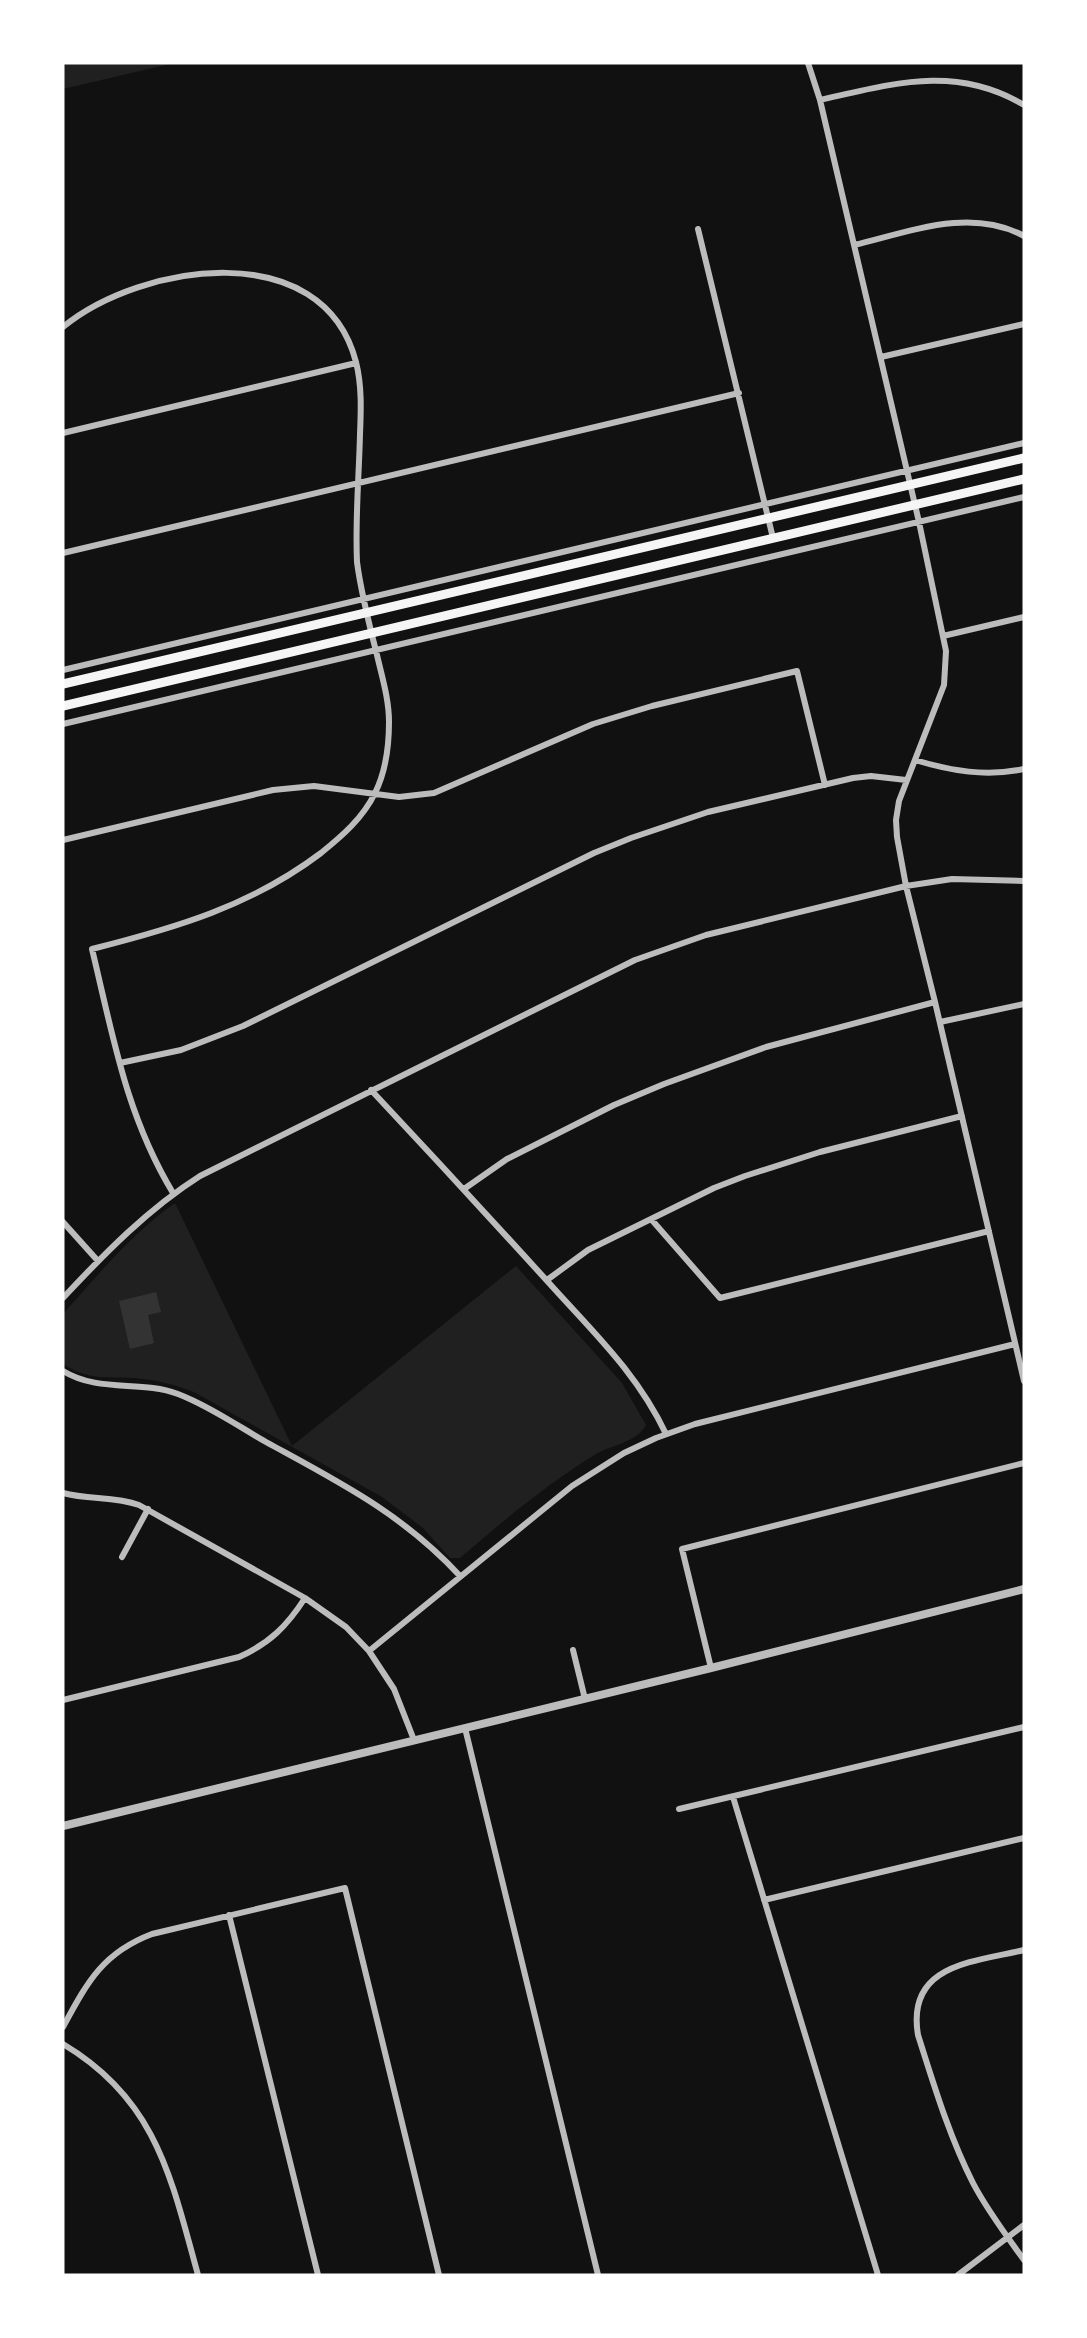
<svg xmlns="http://www.w3.org/2000/svg" width="1087" height="2338" font-family="Roboto,sans-serif">
<style>
.green{fill:#202020}
.water{fill:#333}
.lines{fill:none;stroke-linecap:round;stroke-linejoin:round}
.minor{stroke:#bcbcbc;stroke-width:6}
.tertiary{stroke:#bcbcbc;stroke-width:8}
.primary{stroke:#f5f5f5;stroke-width:9}
</style>
<rect width="100%" height="100%" fill="#111"/>
<path class="green" d="M63,63h111l-111,26z
M175,1203l117,243 224,-180 106,117 24,42c-9,17 -34,20 -50,29 -49,30 -93,67 -136,104h-10l-27,-30 -41,-31 -188,-105c-17,-6 -32,-11 -50,-13 -32,-4 -52,4 -81,-15v-50c35,-39 69,-81 112,-111z"/>
<path class="water" d="M156,1292l5,20 -13,3 6,28 -24,6 -11,-48z"/>
<g class="lines">
<path class="minor" d="M808,63l12,37 99,422 27,129 -2,34 -45,116 -3,19 1,17 9,49 29,116 89,379
M820,100c72,-16 135,-36 204,5
M698,229l75,309
M854,245c55,-13 116,-38 170,-9
M63,327c78,-64 260,-92 293,35 6,24 5,48 4,72 -1,43 -5,85 -3,128 4,31 12,62 20,93 5,22 12,44 12,67 0,23 -3,49 -14,71 -12,25 -33,43 -54,60 -70,53 -146,75 -229,96 21,87 34,166 81,244
M881,357l143,-33
M63,433l293,-70
M63,553l676,-160
M943,636l81,-19
M63,670l961,-227
M63,724l961,-227
M915,760c36,11 71,17 109,9
M63,840l210,-50 41,-4 85,11 35,-4 159,-69 59,-18 145,-35 28,114
M940,1022l84,-18
M120,1063l61,-13 62,-24 351,-173 37,-15 77,-26 145,-34 18,-2 35,4
M371,1090c60,64 119,128 178,193 44,49 88,90 117,151
M464,1189l43,-30 107,-54 50,-21 102,-37 169,-45
M651,1219l69,79 269,-67
M63,1222l35,39
M547,1280l41,-30 126,-62 31,-12 75,-24 142,-36
M63,1298c42,-45 85,-89 137,-122l435,-216 71,-25 200,-49 46,-7 72,2
M63,1371c36,22 77,9 115,23 31,12 60,32 88,48 73,40 137,72 194,134
M63,1493c26,7 51,3 76,12l166,93 41,29 23,24 25,38 20,51
M122,1557l26,-48
M573,1650l12,49
M369,1651l203,-165 52,-33 32,-15 39,-14 320,-80
M711,1668l-29,-119 342,-86
M63,1700l176,-43c31,-14 48,-31 66,-59
M465,1728l133,547
M733,1797l145,478
M679,1809l345,-82
M764,1900l260,-62
M229,1915l89,360
M1024,1950c-50,12 -118,14 -106,85 16,50 31,101 55,148 14,27 33,52 51,77
M63,2027c24,-44 39,-74 89,-93l193,-46 94,387
M63,2044c94,56 108,134 135,231
M958,2275l66,-50"/>
<path class="tertiary" d="M63,1826l648,-158 313,-79"/>
<path class="primary" d="M63,684l961,-226
M63,706l961,-227"/>
</g>
<rect width="1087" height="2338" fill="none" stroke="#ffffff" stroke-width="129"/>
</svg>
